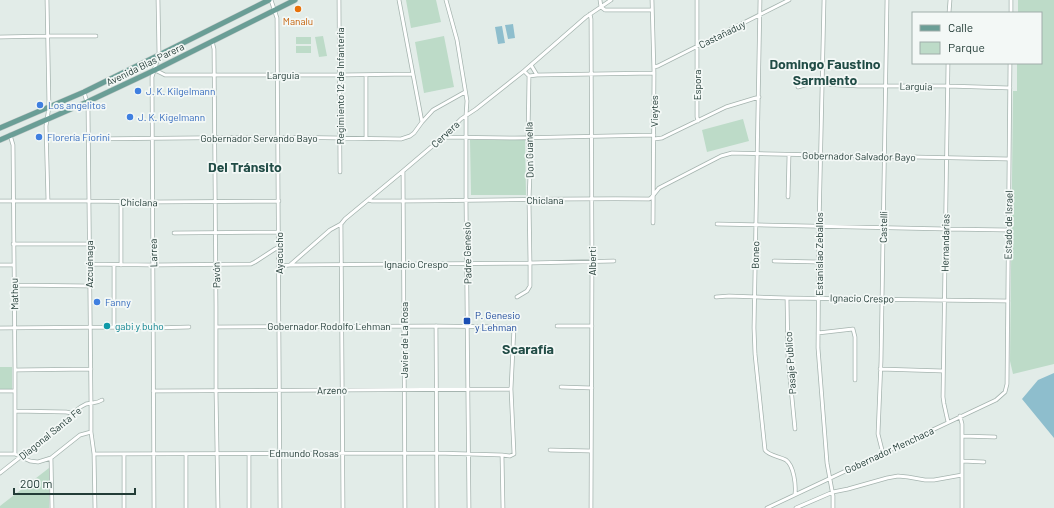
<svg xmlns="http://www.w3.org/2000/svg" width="1054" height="508" font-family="Barlow,sans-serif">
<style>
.green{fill:#bddbc8}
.water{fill:#8ebecd}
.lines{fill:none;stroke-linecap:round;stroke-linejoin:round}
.street-casing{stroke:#a5b4af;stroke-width:4.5}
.primary-casing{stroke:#c1c8c7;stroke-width:6}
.street{stroke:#fff;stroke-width:3}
.primary{stroke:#6a9e96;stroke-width:5}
.food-dot{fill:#e8710a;stroke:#f3f8f6;stroke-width:1.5}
.shop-dot{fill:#3f7fe0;stroke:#f3f8f6;stroke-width:1.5}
.transit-dot{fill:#1a4fb4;stroke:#f3f8f6;stroke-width:1.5}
.culture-dot{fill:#0f9aa8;stroke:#f3f8f6;stroke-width:1.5}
.labels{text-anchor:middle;stroke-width:3.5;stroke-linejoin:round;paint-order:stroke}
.food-label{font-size:10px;fill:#c56008;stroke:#f3f8f6}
.street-label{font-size:10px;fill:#233c37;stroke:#f3f8f6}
.shop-label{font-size:10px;fill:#366cbe;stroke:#f3f8f6;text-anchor:start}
.transit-label{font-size:10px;fill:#164399;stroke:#f3f8f6;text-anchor:start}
.culture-label{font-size:10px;fill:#0d838f;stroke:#f3f8f6;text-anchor:start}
.district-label{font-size:14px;font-weight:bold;fill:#214c46;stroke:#f3f8f6}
</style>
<rect width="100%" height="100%" fill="#e2ece8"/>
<path class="green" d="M406,0h30l5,22 -30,6z
M1018,0h36v364l-41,10 -3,-13 3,-270h4v-28h24v-50h-23z
M323,36l4,20 -8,1 -4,-20z
M444,36l10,51 -30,6 -9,-51z
M296,37h15v7h-15z
M296,46h15v7h-15z
M743,119l6,22 -42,11 -5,-22z
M525,139l1,56h-55l-1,-55z
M0,367h12v24h-12z
M49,468v40h-49v-2z"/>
<path class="water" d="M513,24l2,14 -7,1 -3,-14z
M502,26l3,17 -7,1 -3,-17z
M1054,373v65l-32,-39 16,-19z"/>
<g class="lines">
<g class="street-casing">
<path id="street" d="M47,0l2,107 -3,19 2,75
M271,0l6,18c2,163 1,327 3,490
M339,0l1,172
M399,0l23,122
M446,0l11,40 10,61 -1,14v85l3,308
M600,0l1,7 4,3h47
M652,0l2,73 -1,150
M697,0v117l1,4
M760,0l-6,328 1,26 10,96c4,6 14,6 21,10 8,6 10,25 9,34
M824,0l-5,226 -1,122 9,115 6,33v12
M949,13l1,-13
M1011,13v-13
M590,14l1,5 1,243 -1,246
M0,37l48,-1h48
M212,41l2,8 2,257v85l2,117
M948,63l-5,334 1,7 4,18
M531,65l6,10
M654,67l4,-1 131,-66
M155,70l10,5h175l73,-1
M366,75v63
M529,76l8,-1 117,-2
M822,84l36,2h90l62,2
M798,87l24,-7
M84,92l4,14 3,297v29l3,22 1,54
M10,135l3,10 2,225v84
M443,137l72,1 139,-3
M88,139l190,-2 123,2 9,-3 4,-3 8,-11 11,-12 32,-18
M654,139l8,-1 6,-3 58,-28 33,-10
M403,171l2,337
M788,197l1,-42
M368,200l4,1c93,0 185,-3 277,-2l2,-1 8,-10 62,-32 11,-3 277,6
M0,201h89l63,1 127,-1
M341,224l2,284
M717,224l229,5 62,1
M174,233l105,-1
M13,244h76
M774,261l44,1
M90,264l63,1 98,-1 4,-2 20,-13 4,-2
M0,265h13
M114,265v62
M121,265v-64
M290,265l240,-2 84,-2
M279,266l11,-1 40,-35 11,-6 4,-5 58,-48 40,-34 18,-18 15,-10 48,-38 62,-54 25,-17
M14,285l75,1
M517,297l10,-6 3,-5v-23l-1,-63 1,-26 -2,-37 1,-61 -5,-5
M716,297l13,-1 58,2 221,3
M787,298l1,59 7,72
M436,326l1,182
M557,326h35
M0,328l114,-1 39,1 36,-1
M818,333l35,-4 2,8v43
M880,369l63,2
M15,370l76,-1
M561,387l31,1
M0,391h15
M153,391l358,-2
M15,411l51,1 6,1
M960,416l2,8v84
M962,436l33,1
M550,450l41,1
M0,454h15l15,7 8,1 13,-4 29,-23 11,-3
M94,454l343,-1 65,2 8,1 4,-2 -3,-65 3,-62 -78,-1 -220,1
M124,454v54
M883,454l-5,-20 3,-73 6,-361
M502,455l1,53
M51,458l1,50
M962,461l22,1
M0,473l66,-52c6,-7 11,-13 20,-17 6,-2 10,0 16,-4
M154,508l-2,-431 7,-22 -1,-55
M186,508v-54
M249,508v-54
M767,508l229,-108 9,-8 2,-8 3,-321
M796,508l37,-16 15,-3 39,-11 11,-2 10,1 17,3h9l28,-5"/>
</g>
<g class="primary-casing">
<path id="primary" d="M0,128l84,-36 75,-37 110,-55
M0,140l87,-38 68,-32 140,-70"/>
</g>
<use href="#street" class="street"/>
<use href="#primary" class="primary"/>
</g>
<circle class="food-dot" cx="298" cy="9" r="4"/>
<g class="shop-dot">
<circle cx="138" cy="91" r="4"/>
<circle cx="40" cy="105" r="4"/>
<circle cx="130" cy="117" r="4"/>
<circle cx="39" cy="137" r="4"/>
<circle cx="97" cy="302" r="4"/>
</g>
<rect class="transit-dot" x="463" y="317" width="8" height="8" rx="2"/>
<circle class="culture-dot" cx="107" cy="326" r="4"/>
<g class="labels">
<g class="food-label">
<text x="298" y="25">Manalu</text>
</g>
<g class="street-label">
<text transform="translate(722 34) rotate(-26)" y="4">Castañaduy</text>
<text transform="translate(145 64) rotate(-26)" y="4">Avenida Blas Parera</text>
<text x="283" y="79">Larguia</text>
<text transform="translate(697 85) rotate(-90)" y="4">Espora</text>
<text transform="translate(340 86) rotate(-90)" y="4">Regimiento 12 de Infantería</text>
<text transform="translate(916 86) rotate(1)" y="4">Larguia</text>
<text transform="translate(654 111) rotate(-90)" y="4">Vieytes</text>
<text transform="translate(445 134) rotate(-43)" y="4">Cervera</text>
<text x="259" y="142">Gobernador Servando Bayo</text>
<text transform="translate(529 150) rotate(-91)" y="4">Don Guanella</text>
<text transform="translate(859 156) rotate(1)" y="4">Gobernador Salvador Bayo</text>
<text x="545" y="204">Chiclana</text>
<text transform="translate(139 202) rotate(1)" y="4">Chiclana</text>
<text transform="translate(1008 225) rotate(-89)" y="4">Estado de Israel</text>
<text transform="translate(883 227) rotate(-89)" y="4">Castelli</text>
<text transform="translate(945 243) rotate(-89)" y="4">Hernandarias</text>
<text transform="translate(153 253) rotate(-91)" y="4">Larrea</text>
<text transform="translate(279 253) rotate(-90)" y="4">Ayacucho</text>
<text transform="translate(467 253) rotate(-91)" y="4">Padre Genesio</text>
<text transform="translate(819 254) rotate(-90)" y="4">Estanislao Zeballos</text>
<text transform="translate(755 255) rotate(-89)" y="4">Boneo</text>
<text transform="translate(592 261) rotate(-90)" y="4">Alberti</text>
<text transform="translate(89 264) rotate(-90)" y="4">Azcuénaga</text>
<text x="416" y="268">Ignacio Crespo</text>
<text transform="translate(216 275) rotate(-91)" y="4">Pavón</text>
<text transform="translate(14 294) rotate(-91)" y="4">Matheu</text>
<text transform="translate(862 298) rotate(1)" y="4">Ignacio Crespo</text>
<text x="329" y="330">Gobernador Rodolfo Lehman</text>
<text transform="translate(404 340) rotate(-90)" y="4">Javier de La Rosa</text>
<text transform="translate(790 363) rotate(-94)" y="4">Pasaje Publico</text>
<text transform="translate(332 390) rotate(-1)" y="4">Arzeno</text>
<text transform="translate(50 433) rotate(-39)" y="4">Diagonal Santa Fe</text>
<text transform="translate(889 450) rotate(-25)" y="4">Gobernador Menchaca</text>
<text x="304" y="457">Edmundo Rosas</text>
</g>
<g class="shop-label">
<text x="146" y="95">J. K. Kilgelmann</text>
<text x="48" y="109">Los angelitos</text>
<text x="138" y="121">J. K. Kigelmann</text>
<text x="47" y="141">Florería Fiorini</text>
<text x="105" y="306">Fanny</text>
</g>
<g class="transit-label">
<text x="475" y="319">P. Genesio<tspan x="475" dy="12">y Lehman</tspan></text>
</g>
<g class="culture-label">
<text x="115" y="330">gabi y buho</text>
</g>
<g class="district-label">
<text x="825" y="69">Domingo Faustino<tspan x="825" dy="16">Sarmiento</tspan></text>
<text x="245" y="172">Del Tránsito</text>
<text x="528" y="354">Scarafía</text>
</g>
</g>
<rect x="912" y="12" width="130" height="52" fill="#f3f8f6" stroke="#a0adaa"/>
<rect x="920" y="25" width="20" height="6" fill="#6a9e96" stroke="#a0adaa"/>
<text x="948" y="32" font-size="12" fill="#233c37">Calle</text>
<rect x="920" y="42" width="20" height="12" fill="#bddbc8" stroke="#a0adaa"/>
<text x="948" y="52" font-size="12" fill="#233c37">Parque</text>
<path d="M14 488v6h121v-6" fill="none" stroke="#233c37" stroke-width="2"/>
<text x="20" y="488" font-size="12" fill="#233c37" stroke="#f3f8f6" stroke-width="3" paint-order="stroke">200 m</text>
</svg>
